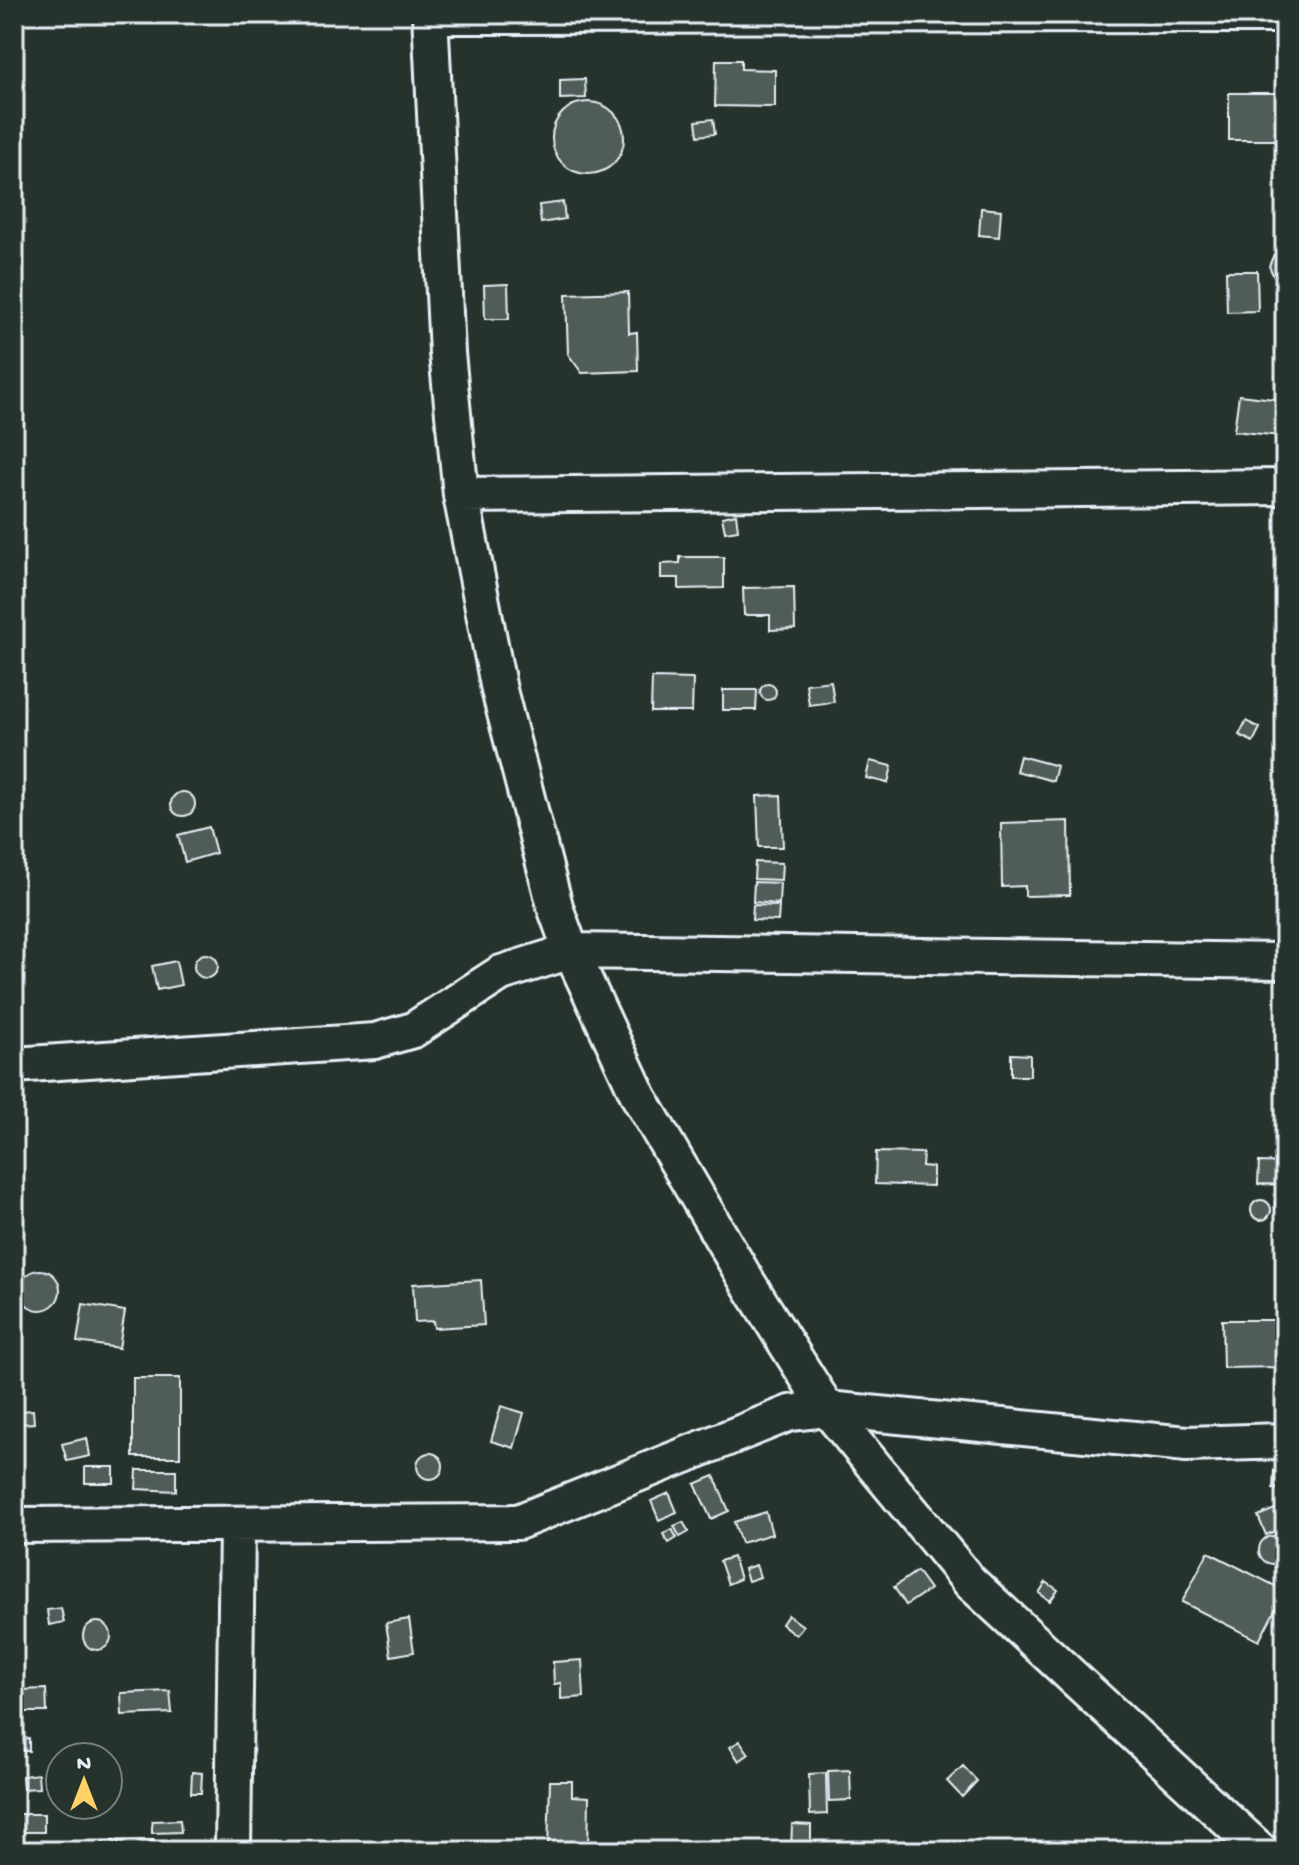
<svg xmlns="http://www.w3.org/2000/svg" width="1299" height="1865" font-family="'Gochi Hand',sans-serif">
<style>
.building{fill:#505c59;stroke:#e8f1f8;stroke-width:2}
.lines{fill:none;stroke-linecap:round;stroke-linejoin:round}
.minor-casing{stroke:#e8f1f8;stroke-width:40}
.minor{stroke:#26332d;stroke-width:34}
</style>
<rect width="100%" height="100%" fill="#26332d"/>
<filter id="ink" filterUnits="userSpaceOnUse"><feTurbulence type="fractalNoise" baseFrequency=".0125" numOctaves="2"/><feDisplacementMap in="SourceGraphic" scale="16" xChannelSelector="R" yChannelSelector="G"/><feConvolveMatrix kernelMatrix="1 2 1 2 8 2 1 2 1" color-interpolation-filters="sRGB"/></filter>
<g filter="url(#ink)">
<path class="building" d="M716,60h25v9l34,1v37l-60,-1z
M585,79l1,19 -26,1v-19z
M1229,93h56v47h-56z
M552 138a36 36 0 1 1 72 0a36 36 0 1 1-72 0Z
M713,119l2,15 -17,2 -2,-15z
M563,202l2,17 -24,4 -2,-18z
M981,208l20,2 -2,27 -20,-2z
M1282,251h3v29l-12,-5 -4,-9 5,-12z
M1226,271h31l1,40 -31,1z
M508,284l1,35h-24l-1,-34z
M628,292l1,41 8,-1 1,39 -56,2 -14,-19 -2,-60z
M1239,395l45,5 -4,36 -46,-5z
M736,514l2,16 -13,2 -3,-15z
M680,557h44v31l-45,1v-11h-18v-14l19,-1z
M794,587l1,42 -25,1v-15h-26l-1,-27z
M652,678l41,1 -1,33h-41z
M831,681l3,21 -25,3 -3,-21z
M760 692a8 8 0 1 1 16 0a8 8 0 1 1-16 0Z
M723,690h34l-1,20h-33z
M1246,721l14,7 -7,14 -14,-7z
M1020,756l37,10 -4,15 -37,-10z
M870,761l22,5 -4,17 -22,-5z
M171 804a12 12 0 1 1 24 0a12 12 0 1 1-24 0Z
M781,795l2,52h-24l-2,-51z
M1069,821l1,74 -45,1v-10l-23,1 -1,-64z
M209,827l7,26 -31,9 -7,-27z
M755,862l27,1 -1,17 -27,-1z
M754,882l26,1 -1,21 -26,-2z
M753,905l26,1 -1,15 -26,-1z
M194 966a12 12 0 1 1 24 0a12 12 0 1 1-24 0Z
M176,961l5,24 -24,5 -5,-24z
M1011,1054l19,1v21h-19z
M876,1152l47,1 -1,13 11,1v19l-58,-2z
M1259,1162l26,1v22l-27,-1z
M1283,1195h2v22l-10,-9v-6z
M1251 1210a10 10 0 1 1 20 0a10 10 0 1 1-20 0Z
M20 1290a20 20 0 1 1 40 0a20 20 0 1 1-40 0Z
M481,1280l3,45 -50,3 -1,-7 -18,1 -2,-38z
M83,1304l42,7 -6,37 -42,-6z
M1222,1320h63v47l-62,1z
M133,1378h47v79h-47z
M501,1406l23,7 -10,35 -23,-7z
M33,1410l1,13 -12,1 -1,-13z
M87,1438l3,18 -23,5 -5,-17z
M417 1466a13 13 0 1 1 26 0a13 13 0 1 1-26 0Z
M85,1467h29v16h-29z
M137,1470h39v21l-40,-2z
M1274,1471l11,1v18l-12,-1z
M714,1476l15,35 -18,8 -16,-35z
M669,1493l8,19 -18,8 -8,-19z
M1277,1508l8,19 -19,8 -8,-19z
M766,1512l6,22 -31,9 -7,-21z
M683,1522l6,10 -9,5 -6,-11z
M672,1529l5,9 -8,5 -6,-9z
M1259 1550a14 14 0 1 1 28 0a14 14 0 1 1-28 0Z
M1208,1552l77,39 -26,50 -77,-39z
M733,1557l7,22 -12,5 -8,-23z
M756,1565l4,12 -12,4 -4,-12z
M917,1571l13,18 -24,16 -12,-18z
M1046,1582l12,8 -8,11 -11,-8z
M61,1608l3,14 -15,3 -2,-15z
M788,1615l15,11 -7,9 -14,-11z
M409,1619l5,33 -23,4 -5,-33z
M83 1636a14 14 0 1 1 28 0a14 14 0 1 1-28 0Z
M582,1660l2,37 -23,2v-16l-7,1 -1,-22z
M46,1689l1,23h-29v-22z
M170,1691l2,22 -50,2 -1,-22z
M29,1738v13h-9l-1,-12z
M740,1741l9,13 -10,7 -9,-14z
M963,1766l14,15 -15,16 -15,-16z
M850,1770l1,30 -22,1 -1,-30z
M192,1772l10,1 -1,20h-10z
M826,1773l1,41 -17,1 -1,-41z
M38,1774l1,14 -16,1 -1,-13z
M550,1781h22v15l17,1 -1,54h-40z
M18,1814h26v18h-26z
M180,1820l1,12 -29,1v-12z
M792,1824l19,1v26h-20z
M154,1840l1,11h-37v-10z
M103,1841h12v10h-13z"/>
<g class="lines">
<g class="minor-casing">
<path id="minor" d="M430,14l17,339 14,142 38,195 57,220 15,41 68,146 106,181 82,131 143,173 291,269
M430,16l855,-1
M461,495l824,-8
M14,1065l361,-24 38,-11 88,-57 70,-22 714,10
M14,1525l504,-3 272,-109 37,-4 360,35 98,-3
M233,1851l4,-326"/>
</g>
<use href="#minor" class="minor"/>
</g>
</g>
<rect width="1299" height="1865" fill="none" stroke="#26332d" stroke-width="48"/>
<rect x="24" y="24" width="1251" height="1817" fill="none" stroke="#e8f1f8" stroke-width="3" filter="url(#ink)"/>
<g transform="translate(84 1781)"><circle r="38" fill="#26332d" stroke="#747f7e" stroke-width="2"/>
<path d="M0-6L14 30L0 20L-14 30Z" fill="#ffd166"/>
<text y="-12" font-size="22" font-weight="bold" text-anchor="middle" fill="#e8f1f8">N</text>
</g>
</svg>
